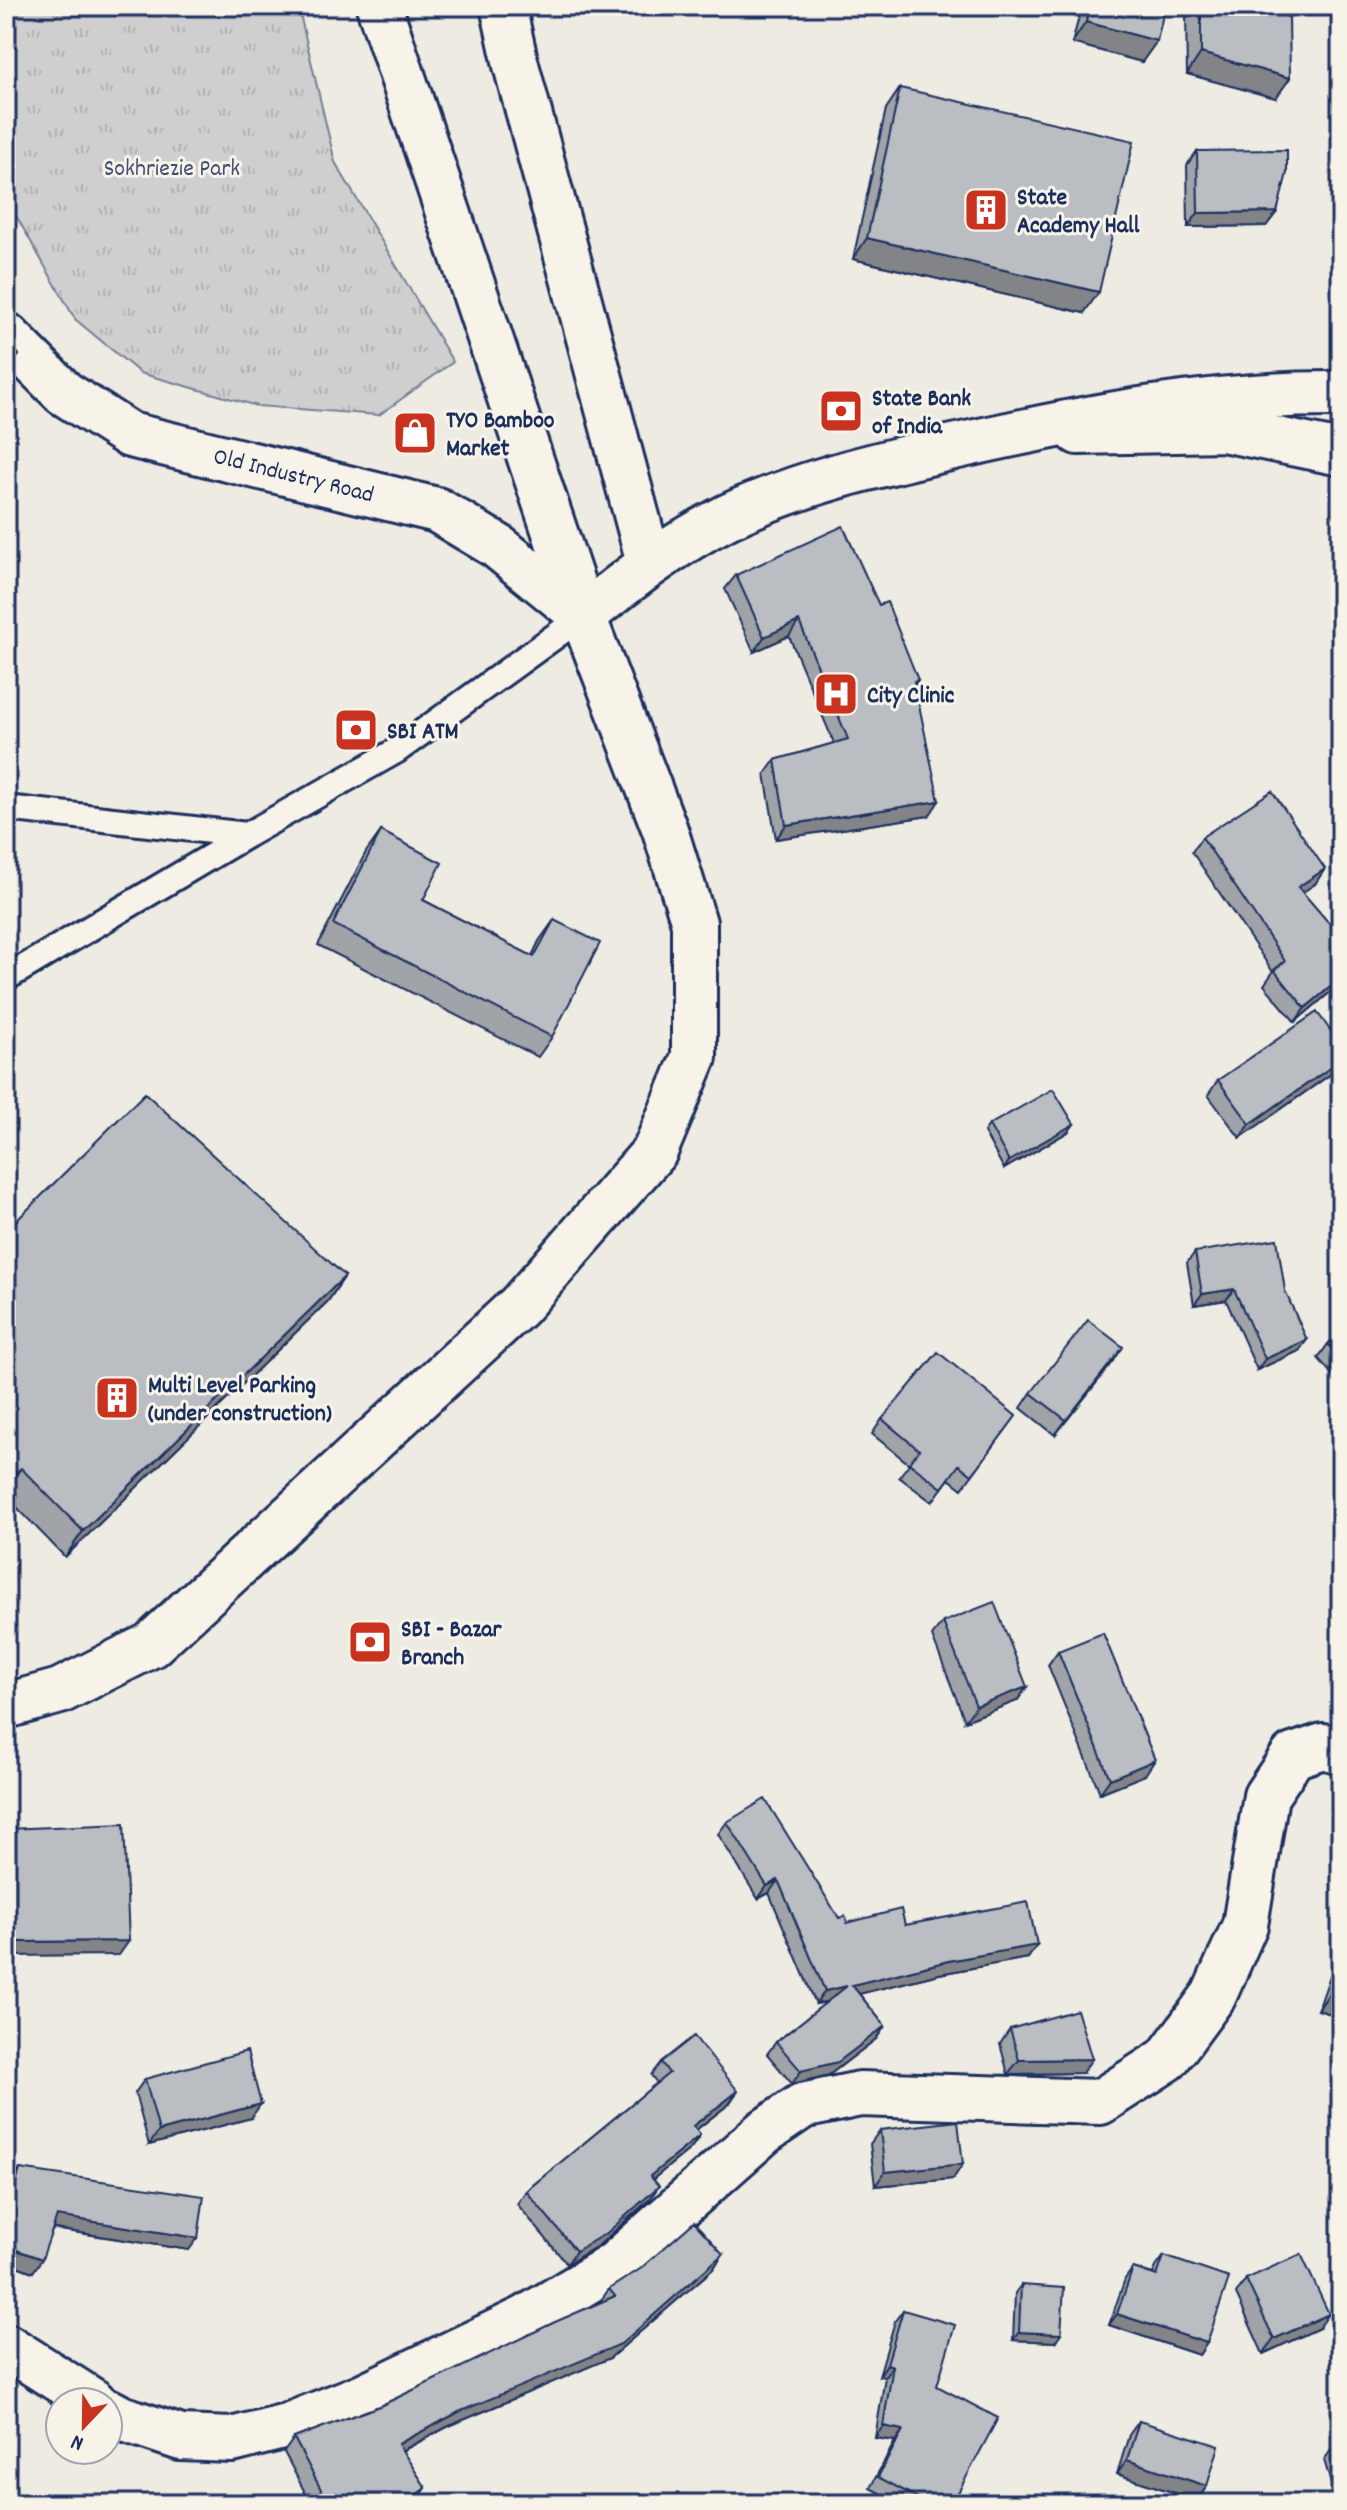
<svg xmlns="http://www.w3.org/2000/svg" width="1347" height="2510" font-family="Dekko,sans-serif">
<style>
.park{fill:url(#park-tufts);stroke:#757f96;stroke-width:2}
.lines{fill:none;stroke-linecap:round;stroke-linejoin:round}
.lane-casing{stroke:#1b2f5e;stroke-width:30}
.street-casing{stroke:#1b2f5e;stroke-width:50}
.secondary-casing{stroke:#1b2f5e;stroke-width:50}
.highway-casing{stroke:#1b2f5e;stroke-width:50}
.lane{stroke:#f7f3e8;stroke-width:24}
.street{stroke:#f7f3e8;stroke-width:44}
.secondary{stroke:#f7f3e8;stroke-width:44}
.highway{stroke:#f7f3e8;stroke-width:44}
.wall{fill:#a0a3a7;stroke:#1b2f5e;stroke-width:2}
.shaded-wall{fill:#828488;stroke:#1b2f5e;stroke-width:2}
.building{fill:#babdc2;stroke:#1b2f5e;stroke-width:2}
.labels{text-anchor:middle;stroke-width:6;stroke-linejoin:round;paint-order:stroke}
.park-label{font-size:24px;fill:#3f4f75;stroke:#f7f3e8}
.poi-label{font-size:24px;font-weight:bold;fill:#1b2f5e;stroke:#f7f3e8;text-anchor:start}
.street-label{font-size:24px;fill:#1b2f5e;stroke:#f7f3e8}
</style>
<defs>
<pattern id="park-tufts" width="24" height="20" patternUnits="userSpaceOnUse" patternTransform="scale(2)"><rect width="24" height="20" fill="#cfcfcf"/><path d="M3 7l-1-3M5 7V3M7 7l1-3M15 17l-1-3M17 17v-4M19 17l1-3" fill="none" stroke="#b1b2b4"/></pattern>
</defs>
<rect width="100%" height="100%" fill="#eeebe2"/>
<filter id="ink" filterUnits="userSpaceOnUse"><feTurbulence type="fractalNoise" baseFrequency=".0125" numOctaves="2"/><feDisplacementMap in="SourceGraphic" scale="16" xChannelSelector="R" yChannelSelector="G"/><feConvolveMatrix kernelMatrix="1 2 1 2 8 2 1 2 1" color-interpolation-filters="sRGB"/></filter>
<g filter="url(#ink)">
<path class="park" d="M6,6h292l37,156 118,200 -74,53 -122,-9 -117,-33 -65,-54 -69,-121z"/>
<g class="lines">
<g class="lane-casing">
<path id="lane" d="M6,808l241,27
M6,978l241,-143 149,-84 187,-135"/>
</g>
<g class="street-casing">
<path id="street" d="M503,6l13,59 133,497
M6,335l58,58 66,42 307,75 60,36 86,70
M1078,432l145,-3 118,24"/>
</g>
<g class="secondary-casing">
<path id="secondary" d="M583,616c46,-37 91,-72 144,-99 73,-35 153,-53 231,-71 129,-29 251,-53 383,-52
M6,2346l88,56
M108,2411l13,7 60,20 51,2 58,-15 71,-28 165,-79 88,-53 150,-133 38,-26 58,-12 240,8 67,-43 47,-64 31,-70 21,-129 27,-40 30,-10 18,5"/>
</g>
<g class="highway-casing">
<path id="highway" d="M6,1706l54,-15 91,-46 368,-339 136,-155 39,-94v-134l-29,-93 -82,-214 -204,-610"/>
</g>
<use href="#lane" class="lane"/>
<use href="#street" class="street"/>
<use href="#secondary" class="secondary"/>
<use href="#highway" class="highway"/>
</g>
<path class="wall" d="M1082,6h83l-23,56 -70,-19z
M1191,6h59l26,92 -89,-24 -1,-61z
M900,88l184,225 -231,-54 33,-150z
M1197,151l80,61 -11,14 -78,1 -1,-62z
M736,575l143,30 39,75 -3,5 14,131 -153,23 -11,-65 10,-14 59,-17 -45,-107 -35,16 -29,-63z
M381,831l42,69 109,56 7,-15 15,-21 -2,117 -14,20 -220,-112 48,-93z
M1202,837l113,47 -13,8 39,45v46l-46,39 -31,-37 9,-13 -81,-120z
M1338,1069l-98,69 -32,-43 10,-15z
M1074,1124l-6,8 -64,37 -20,-37 5,-7z
M6,1231l339,45 -17,25 -263,256 -59,-61z
M1195,1252l104,99 -42,19 -31,-70 -32,5 -7,-42z
M1341,1332v53l-23,-27 10,-14z
M1113,1362l-58,73 -34,-27 10,-15z
M1016,1416l-54,73 -13,-10 -17,23 -33,-25 10,-13 -37,-30 10,-15z
M943,1622l84,65 -10,14 -52,20 -33,-85z
M1058,1651l87,124 -45,18 -52,-128z
M727,1822l112,96 8,5 58,2 132,20 -9,13 -89,16 -80,20 26,32 -9,13 -47,36 -37,9 -25,-30 9,-12 51,-40 -11,2 -47,-111 -11,6 -40,-65z
M1341,1944v73l-23,-7z
M1010,2029l72,44 -74,1 -8,-30z
M661,2062l68,42 -33,26 4,5 -9,13 -38,31 -3,20 -51,46 -32,19 -50,-60 9,-13 131,-108 -6,-8z
M145,2079l106,39 -102,27 -14,-52z
M880,2130l73,49 -78,7 -5,-42z
M20,2169l169,81 -136,-21 -20,43 -27,-10v-62l5,-18z
M723,2254l-10,15 -103,89 -161,68 -47,25 24,37 -10,14 -3,2h-102l-27,-52 10,-14 88,-33 217,-102 10,-14z
M1164,2256l43,87 -8,12 -90,-30 16,-46 8,-11 20,6 3,-7z
M1246,2279l73,49 -56,26 -27,-60z
M1021,2285l40,49 -5,8 -43,-2 2,-47z
M903,2310l34,76 15,118h-52l-30,-16 25,-47 -20,-3 10,-61 -6,-1 16,-55z
M1139,2421l68,65 -10,14 -80,-26 12,-39z
M1341,2444v60h-4l-13,-44 10,-14z"/>
<path class="shaded-wall" d="M1086,22l71,19 -15,21 -70,-19z
M1201,53l89,25 -14,20 -89,-24z
M1277,212l-11,14 -78,1 10,-14z
M867,238l232,54 -15,21 -231,-54z
M19,355l-13,18v-10z
M799,621l-10,15 -35,16 10,-15z
M939,801l-10,15 -153,23 10,-14z
M1325,869l-10,15 -27,18 10,-15z
M1341,978v5l-46,39 10,-14z
M1341,1060v5l-3,4 -98,69 10,-14z
M1074,1124l-6,8 -64,37 5,-8z
M345,1276l-17,25 -263,256 18,-26z
M1234,1289l-8,11 -32,5 8,-11z
M1307,1340l-8,11 -42,19 8,-11z
M1123,1347l-10,15 -58,73 11,-15z
M21,1468l-15,22v-9z
M1027,1687l-10,14 -52,20 11,-15z
M1155,1760l-10,15 -45,18 10,-14z
M778,1880l-9,13 -11,6 9,-13z
M129,1941l-10,14 -113,1v-14z
M1037,1945l-9,13 -89,16 -96,24 9,-13 96,-24z
M847,1986l-9,13 -22,5 9,-13z
M1328,1995l13,4v18l-23,-7z
M885,2026l-9,13 -47,36 -37,9 9,-13z
M1092,2059l-10,14 -74,1 11,-14z
M738,2091l-9,13 -45,35 9,-13z
M261,2104l-10,14 -102,27 10,-14z
M700,2135l-9,13 -50,41 9,-13z
M963,2164l-10,15 -78,7 10,-14z
M659,2186l-9,13 -51,46 -32,19 9,-13z
M57,2216l141,22 -9,12 -140,-22z
M6,2246l36,13 -9,13 -27,-10z
M723,2254l-10,15 -103,89 -161,68 -61,32 10,-14 61,-32z
M1117,2314l90,29 -8,12 -90,-30z
M1329,2314l-10,14 -56,26 11,-15z
M1019,2332l42,2 -5,8 -43,-2z
M887,2364l6,2 -8,11 -6,-1z
M883,2426l20,4 -8,11 -20,-3z
M1127,2460l80,26 -10,14 -80,-26z
M426,2488l-10,14 -3,2h-12z"/>
<path class="building" d="M1091,6h74l-8,35 -71,-19z
M1201,6h49l39,11 1,61 -89,-25z
M900,88l234,53 -35,151 -232,-54z
M1287,150v23l-10,39 -79,1 -1,-62z
M6,337l13,18 -13,8z
M843,526l36,79 8,-3 31,78 -4,1 25,120 -153,24 -11,-65 73,-21 -49,-118 -35,16 -28,-62z
M1272,791l53,78 -27,18 43,50v41l-36,30 -31,-38 11,-9 -83,-124z
M381,831l61,32 -19,37 111,57 20,-37 46,23 -48,94 -219,-113z
M1317,1012l24,33v15l-91,64 -32,-44z
M1053,1089l21,35 -65,37 -20,-36z
M145,1093l200,183 -262,255 -62,-63 -15,13v-250z
M1277,1239l8,52 22,49 -42,19 -31,-70 -32,5 -7,-42z
M1088,1320l35,27 -57,73 -35,-27z
M1341,1332v27l-13,-15z
M938,1352l78,64 -44,59 -13,-10 -17,23 -33,-25 10,-13 -37,-31z
M994,1602l33,85 -51,19 -33,-84z
M1103,1633l52,127 -45,19 -52,-128z
M765,1799l74,119 6,-2 2,7 54,-14 4,16 123,-23 9,43 -89,16 -96,24 33,41 -47,36 -37,9 -25,-29 71,-56 -22,5 -47,-111 -11,6 -40,-64z
M124,1824l5,117 -123,1v-113z
M1341,1959v40l-13,-4z
M1077,2010l15,49 -73,1 -9,-31z
M694,2036l44,55 -45,35 7,9 -50,41 9,10 -51,46 -32,19 -50,-60 143,-118 -8,-11z
M247,2051l14,53 -102,27 -14,-52z
M958,2121l5,43 -78,8 -5,-42z
M20,2169l184,27 -6,42 -141,-22 -15,43 -36,-13v-26z
M694,2222l29,32 -102,90 -162,68 -61,32 28,44 -25,16h-78l4,-3 -33,-63 88,-33 173,-83 60,-26 -6,-7 31,-20z
M1301,2254l28,60 -55,25 -28,-60z
M1164,2256l65,22 -22,65 -90,-29 16,-46 24,8z
M1021,2285l43,3 -3,46 -42,-2z
M903,2310l52,15 -18,61 61,32 -46,86h-23l-51,-27 25,-47 -20,-4 10,-60 -6,-2z
M1139,2421l80,25 -12,40 -80,-26z
M1341,2444v25l-7,-23z"/>
</g>
<defs>
<g id="building-square" transform="scale(2.3)"><rect x="-9" y="-9" width="18" height="18" rx="4" fill="#c8321e" stroke="#f7f3e8"/><path d="M-4-6H4V6H1V3H-1V6H-4ZM-2.5-4.3h1.7v1.8h-1.7ZM.8-4.3h1.7v1.8H.8ZM-2.5-1h1.7V.8h-1.7ZM.8-1h1.7V.8H.8Z" fill="#fff"/></g>
<g id="bank-square" transform="scale(2.3)"><rect x="-9" y="-9" width="18" height="18" rx="4" fill="#c8321e" stroke="#f7f3e8"/><path d="M-6-4H6V4H-6ZM0-2.3a2.3 2.3 0 1 0 0 4.6a2.3 2.3 0 1 0 0-4.6Z" fill="#fff"/></g>
<g id="shop-square" transform="scale(2.3)"><rect x="-9" y="-9" width="18" height="18" rx="4" fill="#c8321e" stroke="#f7f3e8"/><path d="M-5-2.5h2.3a2.7 3.5 0 0 1 5.4 0H5L5.5 6h-11ZM-1.5-2.5h3a1.5 2.3 0 0 0-3 0Z" fill="#fff"/></g>
<g id="hospital-square" transform="scale(2.3)"><rect x="-9" y="-9" width="18" height="18" rx="4" fill="#c8321e" stroke="#f7f3e8"/><path d="M-5-5h3v3.5h4V-5h3V5h-3V1.5h-4V5h-3Z" fill="#fff"/></g>
</defs>
<g fill-rule="evenodd">
<use href="#building-square" x="986" y="210"/>
<use href="#bank-square" x="841" y="411"/>
<use href="#shop-square" x="415" y="433"/>
<use href="#hospital-square" x="836" y="694"/>
<use href="#bank-square" x="356" y="730"/>
<use href="#building-square" x="117" y="1398"/>
<use href="#bank-square" x="370" y="1642"/>
</g>
<g class="labels">
<g class="park-label">
<text x="172" y="175">Sokhriezie Park</text>
</g>
<g class="poi-label">
<text x="1017" y="204">State<tspan x="1017" dy="28">Academy Hall</tspan></text>
<text x="872" y="405">State Bank<tspan x="872" dy="28">of India</tspan></text>
<text x="446" y="427">TYO Bamboo<tspan x="446" dy="28">Market</tspan></text>
<text x="867" y="702">City Clinic</text>
<text x="387" y="738">SBI ATM</text>
<text x="148" y="1392">Multi Level Parking<tspan x="148" dy="28">(under construction)</tspan></text>
<text x="401" y="1636">SBI - Bazar<tspan x="401" dy="28">Branch</tspan></text>
</g>
<g class="street-label">
<text transform="translate(294 474) rotate(14)" y="8">Old Industry Road</text>
</g>
</g>
<rect width="1347" height="2510" fill="none" stroke="#f7f3e8" stroke-width="32"/>
<rect x="16" y="16" width="1315" height="2478" fill="none" stroke="#1b2f5e" stroke-width="3" filter="url(#ink)"/>
<g transform="translate(84 2426) rotate(202)"><circle r="38" fill="#f7f3e8" stroke="#9fa5b1" stroke-width="2"/>
<path d="M0-6L14 30L0 20L-14 30Z" fill="#c8321e"/>
<text y="-12" font-size="22" font-weight="bold" text-anchor="middle" fill="#1b2f5e">N</text>
</g>
</svg>
